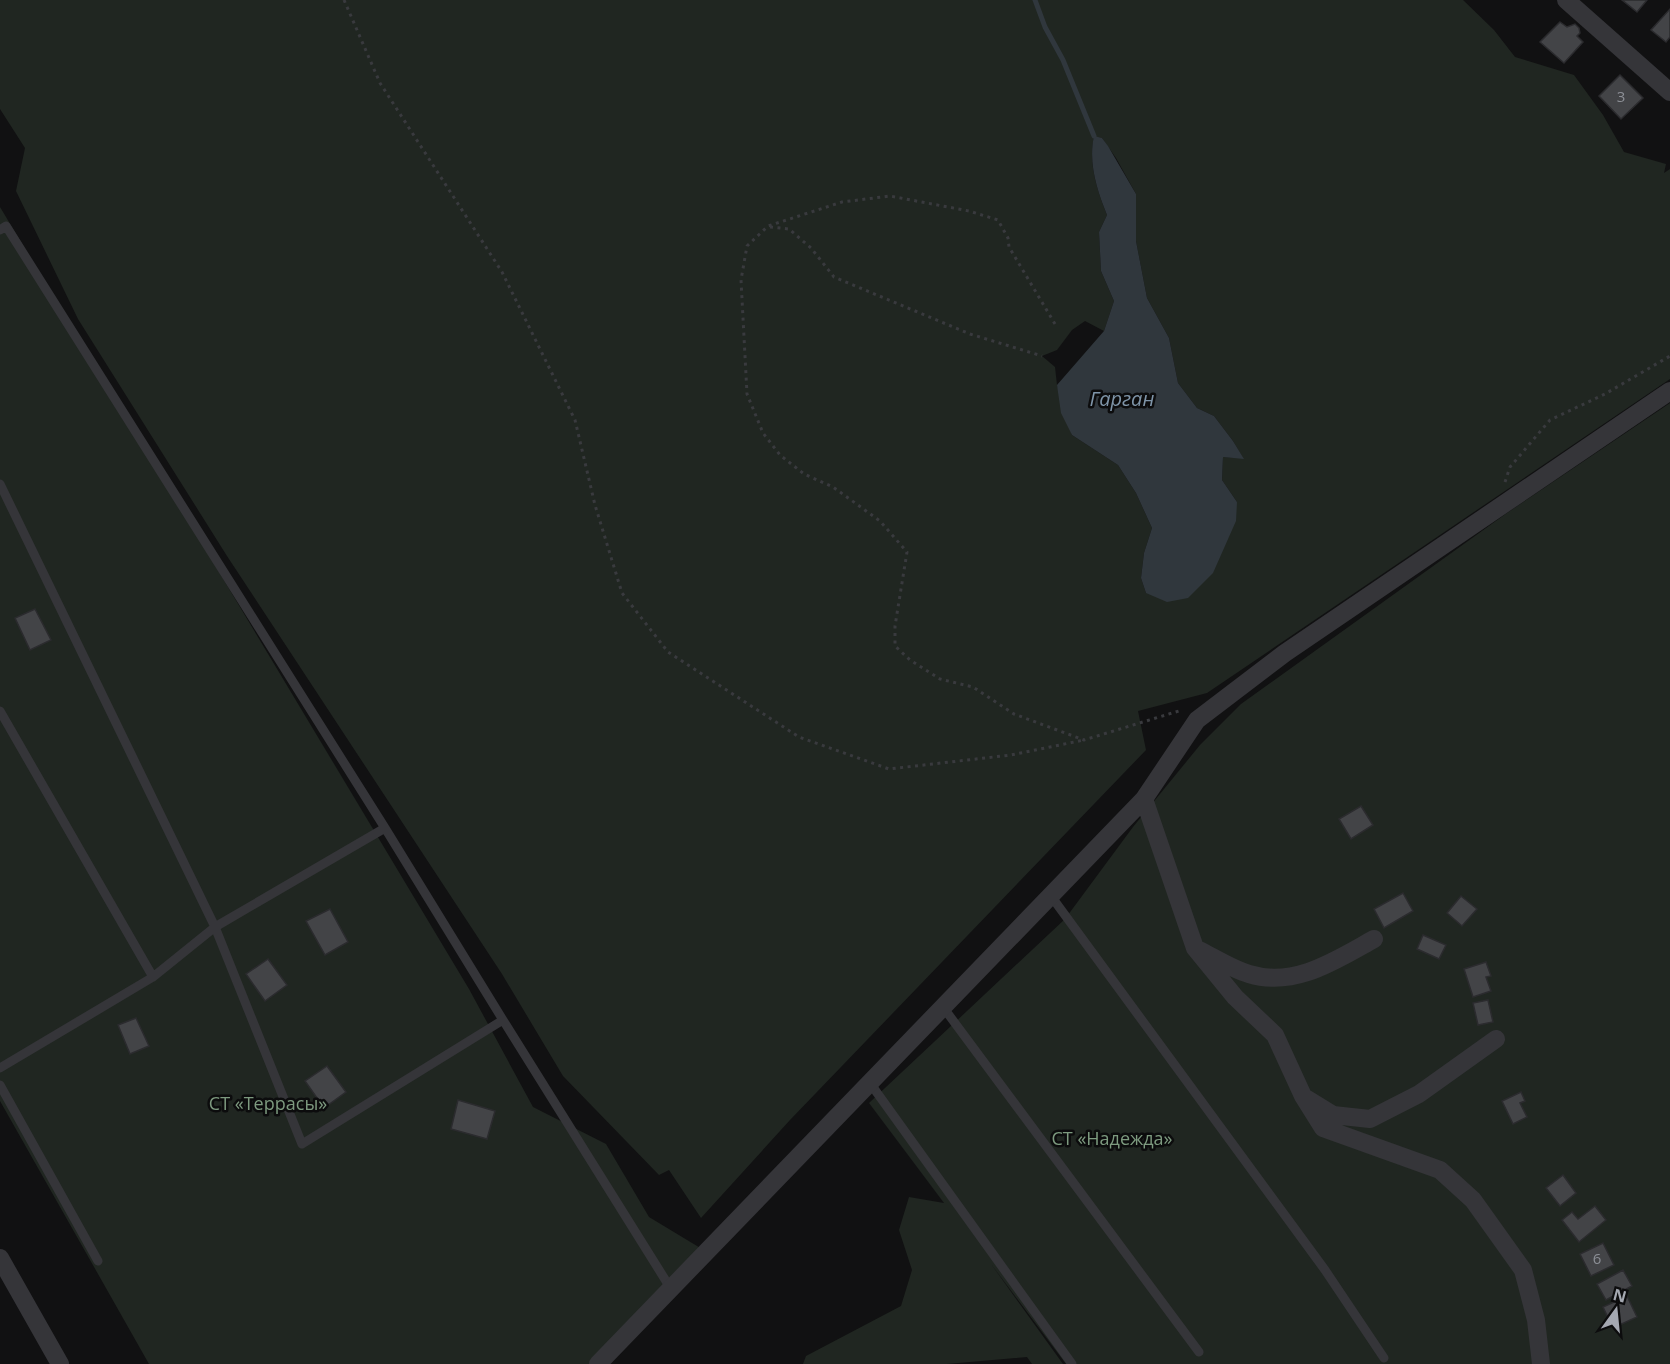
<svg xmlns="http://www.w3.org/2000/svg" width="1670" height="1364" font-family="'Open Sans',sans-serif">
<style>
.green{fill:#202621;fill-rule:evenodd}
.water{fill:#30373d}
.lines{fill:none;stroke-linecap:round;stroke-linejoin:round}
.stream{stroke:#30373d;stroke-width:5}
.building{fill:#434447;stroke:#2b2b2e;stroke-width:1.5}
.path{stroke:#393a3e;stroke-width:3;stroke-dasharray:3 4.5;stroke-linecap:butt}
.service{stroke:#353539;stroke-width:9}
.minor{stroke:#353539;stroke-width:18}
.labels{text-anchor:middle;stroke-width:5;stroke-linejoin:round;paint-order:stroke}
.number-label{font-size:15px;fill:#8c8f96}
.park-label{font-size:18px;fill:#7d9a7f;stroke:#0c0c0d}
.water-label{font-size:20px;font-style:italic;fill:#7f95a9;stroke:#0c0c0d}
</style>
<rect width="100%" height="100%" fill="#111112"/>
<path class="green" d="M0,0h1463l31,30 21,27 59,18 29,40 21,37 42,12 -2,9 6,-4v210l-463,314 -69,18 8,39 -356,370 -89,98 -32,-48 -10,5 -96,-99 -61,-102 -275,-418 -149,-237 -62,-128 9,-43 -25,-39zM1094,137l8,1 14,20 20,36v47l11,57 22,40 9,45 19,25 17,8 19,25 10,17 -20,-1 -1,23 15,22 -91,91 -5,-15 3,-25 8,-25 -16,-35 -18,-28 -46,-30 -15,-50 -2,-18 -13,-11 15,-6 15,-20 13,-9 19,10 10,-30 -13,-30 -2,-39 8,-17c-10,-25 -19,-52 -13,-78z
M0,207l469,782 64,118 73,37 43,73 53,32 -106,115h-447l-149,-263z
M1670,403v961h-604l-75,-100 72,100h-31l-5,-7 -80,7h-144l3,-8 95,-50 11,-36 -13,-40 10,-33 35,6 -75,-100 196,-184 68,-92 67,-82 41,-41 266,-191z"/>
<path class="water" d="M1094,136l8,2 6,8 28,48v47l11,57 22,40 9,45 19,25 17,8 19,25 11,18 -21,-2 -1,23 15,22 -1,19 -23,52 -25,25 -21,4 -21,-9 -5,-15 3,-25 8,-25 -16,-35 -18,-28 -46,-30 -11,-22 -4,-28 47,-54 10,-30 -13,-30 -2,-39 8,-17c-10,-25 -19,-52 -13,-79z"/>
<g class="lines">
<path class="stream" d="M1035,0l10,27 18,33 31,76"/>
</g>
<path class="building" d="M1622,0h25l-10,12z
M1670,9v28l-4,5 -15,-12z
M1560,22l7,5 8,-3 4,4 1,5 -3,3 6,6 -19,21 -24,-21z
M1620,75l23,23 -22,21 -22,-23z
M35,609l16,31 -21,10 -15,-32z
M1361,806l12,19 -22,14 -12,-20z
M1403,893l10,18 -29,17 -10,-19z
M1461,896l16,13 -15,17 -15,-13z
M330,909l18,33 -23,13 -19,-34z
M1423,935l23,10 -7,14 -22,-10z
M268,959l19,26 -22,16 -19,-27z
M1486,962l5,14 -5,1 5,14 -18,6 -9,-28z
M1488,1000l5,22 -15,3 -5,-22z
M136,1018l13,28 -19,8 -12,-29z
M327,1066l19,26 -22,16 -19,-27z
M1521,1092l4,9 -5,2 7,14 -14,7 -11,-23z
M458,1100l37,11 -8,28 -36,-10z
M1563,1175l13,18 -16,13 -14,-18z
M1595,1206l11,14 -27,22 -17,-22 10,-8 6,7z
M1603,1243l11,22 -23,11 -11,-22z
M1623,1270l9,16 -26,14 -9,-16z
M1627,1296l10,21 -24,11 -10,-21z"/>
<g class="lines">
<path class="path" d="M344,0l36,83 122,189 73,148 20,85 27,88 46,59 131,85 90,32 122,-14 73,-15
M770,227l19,2 22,19 23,29 136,57 72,22
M1055,324l-46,-77 -1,-9 -10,-18 -29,-9 -79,-15 -48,6 -74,24 -21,20 -6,34 6,114 16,39 17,22 24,19 29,13 47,34 27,31 -12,74v20l15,14 30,19 33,8 41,27 70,26 98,-30
M1505,482l5,-15 40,-47 55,-26 65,-38"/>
<path class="service" d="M0,230l6,-4 379,602 118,192 168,269
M0,484l215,443 87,217 201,-124
M0,711l153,266
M1051,896l274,374 59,88
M943,1007l256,345
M0,1068l153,-91 62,-50 170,-99
M870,1083l202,281
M0,1085l98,176"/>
<path class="minor" d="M1566,0l104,92
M1144,799l51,149 40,49 40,38 28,61 20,32 117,42 33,30 50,70 13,50 5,44
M1199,950c16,8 33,19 50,24 46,14 87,-14 125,-35
M1307,1099l26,16 37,4 49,-25 77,-55
M0,1258l60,106
M598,1364l546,-565 53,-79 88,-67 385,-262"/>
</g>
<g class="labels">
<g class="number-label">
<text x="1621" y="102">3</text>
<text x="1597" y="1264">6</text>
</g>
<g class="park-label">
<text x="268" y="1110">СТ «Террасы»</text>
<text x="1112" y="1145">СТ «Надежда»</text>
</g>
<g class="water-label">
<text x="1122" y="406">Гарган</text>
</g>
</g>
<g transform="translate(1616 1310) rotate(15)" stroke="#0c0c0d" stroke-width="4.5" paint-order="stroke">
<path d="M0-4.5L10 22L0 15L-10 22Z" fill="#a4a8b1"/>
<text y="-9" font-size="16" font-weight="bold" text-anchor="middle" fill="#a4a8b1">N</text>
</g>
</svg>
